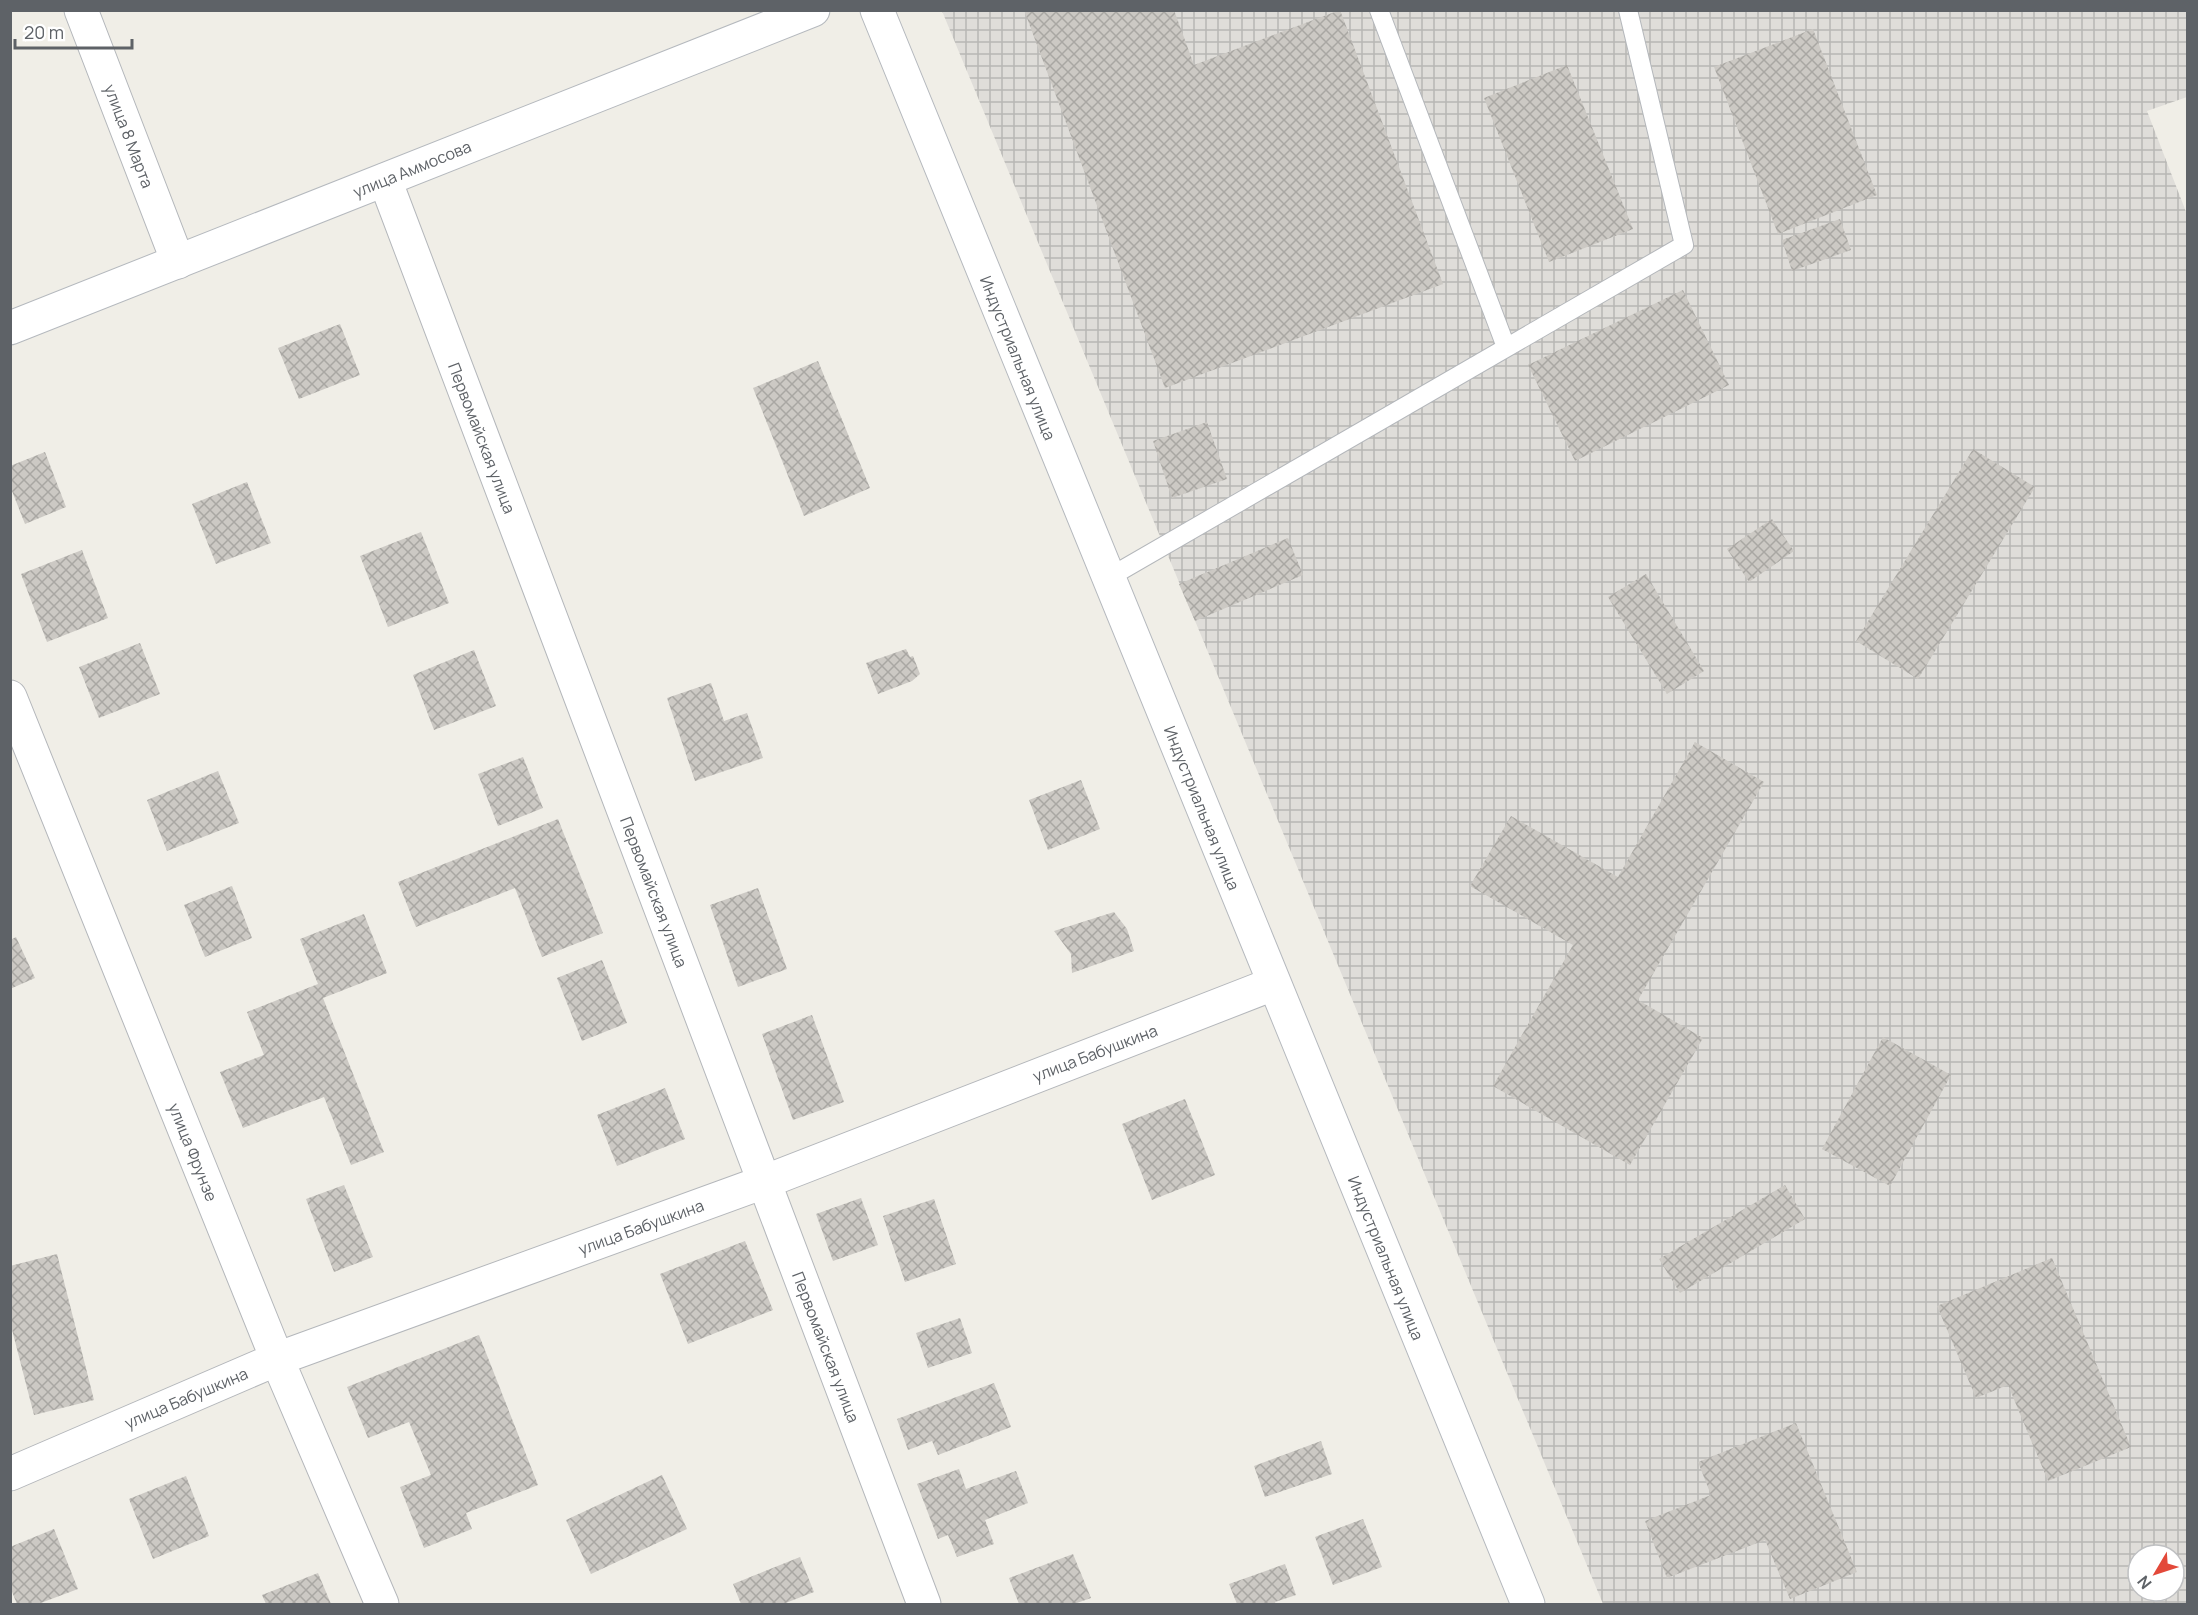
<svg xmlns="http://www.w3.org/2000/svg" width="2198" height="1615" font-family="Manrope,sans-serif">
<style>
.industrial{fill:url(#industrial-grid);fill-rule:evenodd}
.building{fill:url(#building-cross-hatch)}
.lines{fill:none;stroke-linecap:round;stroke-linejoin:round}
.service-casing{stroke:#b4b7bb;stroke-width:20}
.minor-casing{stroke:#b4b7bb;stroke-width:35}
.secondary-casing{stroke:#b5b9be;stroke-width:35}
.service{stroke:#fff;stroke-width:18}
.minor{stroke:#fff;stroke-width:33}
.secondary{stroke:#fff;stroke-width:33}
.labels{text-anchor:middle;stroke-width:4.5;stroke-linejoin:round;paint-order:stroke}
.street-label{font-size:16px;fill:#5e6267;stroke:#fff}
</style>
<defs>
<pattern id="industrial-grid" width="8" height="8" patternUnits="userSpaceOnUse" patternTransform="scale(1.5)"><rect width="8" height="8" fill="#dfddd9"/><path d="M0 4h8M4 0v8" fill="none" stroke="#b8b7b4"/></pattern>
<pattern id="building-cross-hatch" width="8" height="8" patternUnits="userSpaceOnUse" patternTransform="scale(1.5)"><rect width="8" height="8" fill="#ccc9c4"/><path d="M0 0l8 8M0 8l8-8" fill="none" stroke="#a9a7a3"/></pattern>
</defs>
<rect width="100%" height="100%" fill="#f0eee7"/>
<path class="industrial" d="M942,11h1245v86l-40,14 41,106 -1,1387h-584zM2138,1555h36v36h-36z"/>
<path class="building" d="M1024,10h150l20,55 146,-55 103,274 -278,104z
M1813,29l64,166 -99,39 -64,-167z
M1567,65l66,164 -84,33 -65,-164z
M1840,219l11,31 -59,21 -10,-31z
M1683,290l46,95 -154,76 -47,-96z
M340,324l20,51 -61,24 -21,-51z
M818,361l52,127 -66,28 -51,-128z
M1207,422l20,57 -55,19 -19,-57z
M1973,449l62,38 -117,192 -62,-38z
M45,452l21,55 -41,17 -15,-38v-20z
M247,482l24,61 -55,21 -24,-60z
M1772,519l22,32 -45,31 -22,-33z
M421,532l28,71 -61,24 -28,-71z
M1288,538l15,37 -108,46 -16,-37z
M82,550l26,68 -61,24 -26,-68z
M1646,574l58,97 -37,23 -59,-97z
M140,643l20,51 -61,24 -20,-51z
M906,649l4,8 3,-1 7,18 -8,7 -34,13 -12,-31z
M474,650l22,56 -62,24 -21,-55z
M711,683l13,38 23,-8 16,45 -68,23 -28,-83z
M1695,742l69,40 -126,218 65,38 -73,127 -137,-79 80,-141 -103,-59 41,-70 107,61z
M523,757l20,51 -45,18 -20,-52z
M218,771l21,52 -72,28 -20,-51z
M1081,780l19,49 -52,21 -19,-50z
M558,819l45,114 -61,24 -27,-69 -99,39 -18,-45z
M232,886l20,52 -47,19 -21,-52z
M758,888l29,81 -49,18 -28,-82z
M1114,912l13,17 7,22 -62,22 -1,-19 -17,-23z
M364,914l23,59 -64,25 61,154 -33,13 -27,-68 -81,31 -23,-56 44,-17 -17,-43 71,-28 -18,-45z
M16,937l19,41 -25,11v-49z
M602,960l25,63 -45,18 -25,-63z
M812,1015l32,87 -51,18 -31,-86z
M1883,1037l68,38 -61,111 -68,-37z
M665,1088l20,51 -68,27 -20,-51z
M1185,1099l30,76 -63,25 -30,-76z
M344,1185l29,72 -39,15 -28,-73z
M1785,1185l20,34 -125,74 -21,-34z
M861,1198l17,47 -45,16 -17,-47z
M934,1199l22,65 -51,18 -22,-66z
M745,1241l28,69 -85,34 -28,-70z
M57,1254l37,146 -60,15 -24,-93v-56z
M2052,1258l79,189 -83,34 -40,-96 -32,13 -39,-92z
M960,1318l12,35 -44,15 -12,-35z
M479,1335l59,150 -72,28 6,16 -48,19 -24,-61 31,-12 -22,-53 -41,16 -21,-51z
M994,1383l17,44 -73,28 -6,-14 -24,9 -11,-31z
M1796,1423l61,149 -67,27 -25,-59 -98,38 -22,-57 66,-26 -13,-33z
M1321,1441l11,33 -67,23 -11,-31z
M959,1469l7,20 50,-18 12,32 -43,17 9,24 -37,13 -9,-22 -10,4 -21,-55z
M662,1475l25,54 -96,45 -25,-54z
M186,1476l23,60 -56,23 -24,-60z
M1363,1519l19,48 -49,18 -18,-48z
M54,1529l24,60 -40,15h-21l-7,-17v-40z
M1073,1554l18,44 -17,6h-55l-10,-26z
M800,1557l14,35 -31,12h-42l-8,-20z
M1285,1564l11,31 -21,7 1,2h-39l-8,-20z
M318,1573l13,31h-65l-4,-9z"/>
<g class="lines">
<g class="service-casing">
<path id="service" d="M1379,10l127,337
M1108,578l576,-333 -56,-235"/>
</g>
<g class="minor-casing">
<path id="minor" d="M81,10l97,252
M385,180l539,1424
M10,697l267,662 105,245
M10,1474l267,-115 487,-177 509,-198"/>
</g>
<g class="secondary-casing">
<path id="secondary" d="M877,10l651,1594
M10,328l803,-318"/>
</g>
<use href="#service" class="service"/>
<use href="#minor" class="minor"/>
<use href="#secondary" class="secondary"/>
</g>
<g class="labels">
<g class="street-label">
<text transform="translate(129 136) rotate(69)" y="6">улица 8 Марта</text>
<text transform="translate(412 169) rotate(-22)" y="6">улица Аммосова</text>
<text transform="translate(1018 358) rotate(68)" y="6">Индустриальная улица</text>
<text transform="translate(482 438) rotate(69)" y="6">Первомайская улица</text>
<text transform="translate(1202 808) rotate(68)" y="6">Индустриальная улица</text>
<text transform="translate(654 892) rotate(69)" y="6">Первомайская улица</text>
<text transform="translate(1095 1053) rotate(-21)" y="6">улица Бабушкина</text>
<text transform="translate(193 1152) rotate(68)" y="6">улица Фрунзе</text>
<text transform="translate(641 1227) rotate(-20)" y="6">улица Бабушкина</text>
<text transform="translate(1386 1258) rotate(68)" y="6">Индустриальная улица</text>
<text transform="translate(826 1347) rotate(69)" y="6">Первомайская улица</text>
<text transform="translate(186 1398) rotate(-23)" y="6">улица Бабушкина</text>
</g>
</g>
<rect width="2198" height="1615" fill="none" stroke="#5e6267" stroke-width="24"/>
<g transform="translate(2156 1573) rotate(231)"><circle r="28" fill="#ffffff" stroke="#bfc0c2" stroke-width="1.5"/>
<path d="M0-4.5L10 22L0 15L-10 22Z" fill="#e3493a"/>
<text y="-9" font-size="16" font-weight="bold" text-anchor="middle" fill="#5e6267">N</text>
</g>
<path d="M15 39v9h117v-9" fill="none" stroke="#5e6267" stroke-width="3"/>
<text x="24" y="39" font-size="18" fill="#5e6267" stroke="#ffffff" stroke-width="4.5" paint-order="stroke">20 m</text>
</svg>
